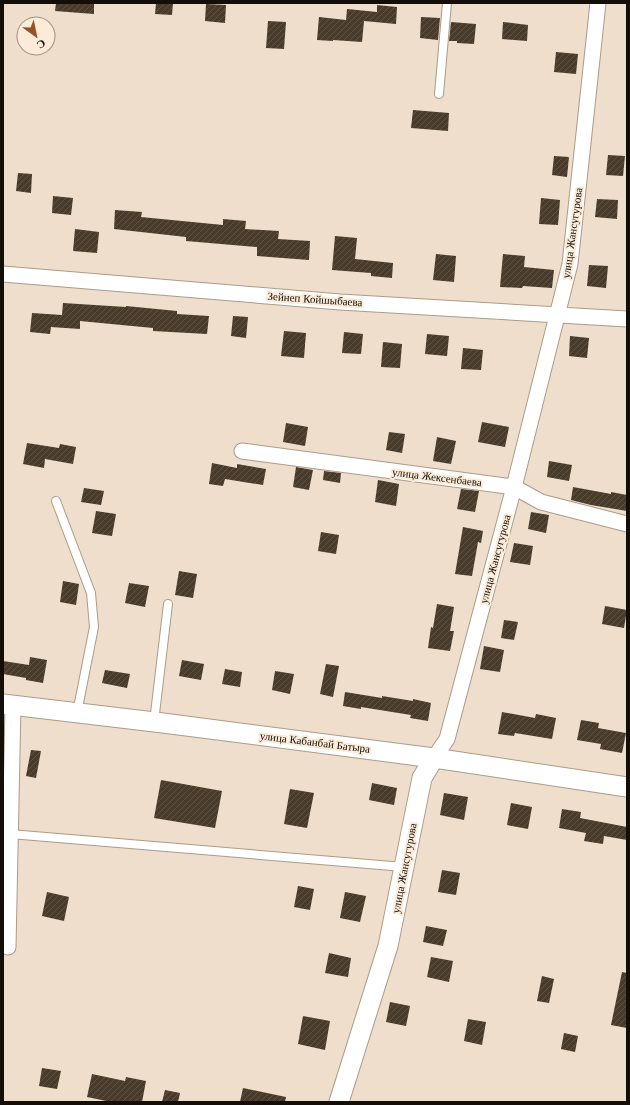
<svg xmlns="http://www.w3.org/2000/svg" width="630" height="1105" font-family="Georgia,serif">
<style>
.building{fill:url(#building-hatch)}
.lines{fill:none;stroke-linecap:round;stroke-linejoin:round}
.service-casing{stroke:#ab9c8a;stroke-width:10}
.minor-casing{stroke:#ab9c8a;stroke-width:17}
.tertiary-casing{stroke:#ab9c8a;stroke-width:21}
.service{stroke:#fff;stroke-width:8}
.minor{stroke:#fff;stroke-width:15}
.tertiary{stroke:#fff;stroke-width:19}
.labels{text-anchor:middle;stroke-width:4;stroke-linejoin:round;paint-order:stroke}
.street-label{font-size:11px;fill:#130e08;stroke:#fbebd8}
</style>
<defs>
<pattern id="building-hatch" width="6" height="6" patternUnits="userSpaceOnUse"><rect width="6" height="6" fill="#483b2b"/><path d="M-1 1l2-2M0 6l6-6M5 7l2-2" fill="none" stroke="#5e5447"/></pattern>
</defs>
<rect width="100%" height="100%" fill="#eedecb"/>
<path class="building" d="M56,3h38v11l-39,-3z
M156,3h17l-1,12 -17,-1z
M206,4l20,1 -1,18 -20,-2z
M377,5l20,2 -1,17 -32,-3 -2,21 -29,-2v1l-16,-1 2,-23 27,3 1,-11 30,3z
M421,17l19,1 -2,22 -18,-2z
M268,21l18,1 -2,27 -18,-1z
M451,22l25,2 -2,20 -17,-1v-2h-8z
M503,22l25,3 -1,16 -25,-2z
M556,52l22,2 -2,20 -22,-2z
M413,110l36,3 -1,18 -37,-3z
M608,155l17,1 -2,20 -17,-1z
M554,156l15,1 -2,20 -15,-2z
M18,173l14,1 -1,19 -15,-2z
M53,196l20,2 -2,17 -19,-2z
M541,198l19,2 -2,25 -19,-1z
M597,199l21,1 -1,19 -22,-2z
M115,210l27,2 -1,5 82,8v-6l23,2 -1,8 34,2 -1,8 32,2 -1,19 -52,-4v-9l-71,-6v-4l-72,-8z
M75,229l24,3 -2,21 -24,-2z
M335,236l22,2 -2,21 38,4 -1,15 -21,-2v-3l-39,-3z
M436,254l20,2 -2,26 -21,-2z
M503,254l22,2 -1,11 30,3 -2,18 -29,-2 -1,2 -22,-1z
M589,265l19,1 -2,22 -19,-2z
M63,303l63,4v-1l51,5v3l32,2 -2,18 -54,-3v-3l-73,-7v8l-29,-2 -1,7 -20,-2 2,-19 30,2z
M233,316l15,1 -2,21 -15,-2z
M284,331l22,2 -2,25 -23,-2z
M344,332l19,2 -2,20 -19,-1z
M427,334l22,2 -2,20 -22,-2z
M570,336l19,2 -2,20 -18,-2z
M383,342l19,2 -2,24 -19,-1z
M463,348l20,2 -2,20 -20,-1z
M482,422l27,5 -4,20 -27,-5z
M286,423l22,4 -3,19 -22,-4z
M389,432l16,2 -3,19 -16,-3z
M437,437l19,4 -5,23 -18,-3z
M27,443l32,5 1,-4 16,3 -3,17 -28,-5 -1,9 -21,-4z
M549,461l23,4 -3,16 -22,-4z
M212,463l25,5v-4l29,5 -3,16 -38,-6 -2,7 -14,-2z
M296,467l17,3 -4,20 -16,-3z
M324,471l17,2 -1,10 -17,-3z
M378,480l21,4 -3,22 -21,-4z
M573,487l38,7v-2l16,3v16l-36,-6 -20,-5z
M84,488l20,3 -3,14 -20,-3z
M461,489l18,2 -4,21 -18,-3z
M96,511l20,3 -4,22 -20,-3z
M531,512l18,3 -3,18 -18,-4z
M463,527l20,4 -2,12 -3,-1 -6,34 -17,-2z
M321,532l18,3 -3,19 -18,-3z
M514,543l19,3 -3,19 -20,-3z
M179,571l18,3 -4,24 -18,-3z
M63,581l16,3 -3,21 -16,-3z
M129,583l20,3 -4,21 -20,-4z
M437,604l17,3 -4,24h4l-4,20 -22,-3 3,-21 2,1z
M605,606l22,4 -3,18 -22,-4z
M504,620l14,2 -4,18 -13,-2z
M484,646l20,4 -4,22 -20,-3z
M30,657l17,3 -4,23 -17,-3v-2l-23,-4v-13l26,4z
M182,660l22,4 -3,16 -22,-4z
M326,664l13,2 -6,31 -13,-3z
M225,669l17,3 -2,15 -18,-3z
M105,670l25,4 -3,14 -25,-5z
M275,671l19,3 -4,20 -18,-4z
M345,692l37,6v-2l31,5v-2l18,4 -3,18 -18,-3 1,-3 -50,-8v2l-18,-3z
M502,712l33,6 1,-4 20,4 -4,21 -37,-6 -1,3 -16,-2z
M581,720l18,3 -1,5 28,5 -4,20 -22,-4 1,-5 -24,-4z
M31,750l10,1 -5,27 -10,-2z
M161,780l61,11 -7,37 -61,-10z
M372,783l25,5 -3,17 -25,-5z
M290,789l24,4 -7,35 -23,-4z
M444,793l24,4 -4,23 -24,-5z
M511,803l21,4 -4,22 -21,-4z
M562,809l19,3 -1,6 47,9v13l-23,-4 -1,8 -19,-3 2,-8 -27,-5z
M442,870l18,3 -4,22 -18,-3z
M298,886l16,3 -4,21 -16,-3z
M47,892l22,5 -5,24 -22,-5z
M345,892l21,4 -6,26 -20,-4z
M426,926l21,4 -4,16 -20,-4z
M329,953l22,5 -3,19 -23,-4z
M431,957l22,4 -4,21 -22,-5z
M622,972l5,1v55l-16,-3z
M542,976l12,3 -5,24 -12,-2z
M390,1002l20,4 -4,20 -20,-4z
M303,1016l27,5 -5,29 -27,-6z
M468,1019l18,3 -4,23 -18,-4z
M564,1033l14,3 -3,16 -14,-3z
M42,1068l19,3 -4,18 -18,-3z
M92,1074l33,7 1,-4 20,4 -4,21h-31l-24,-5z
M243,1088l43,9 -1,5h-45z
M165,1090l15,3 -2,9h-16z"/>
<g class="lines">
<g class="service-casing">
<path id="service" d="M439,94l8,-91
M56,501l35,92 3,34 -17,86
M154,722l14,-118
M10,834l394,33"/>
</g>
<g class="minor-casing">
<path id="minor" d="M3,274l337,28 287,17
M242,451l272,36 27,15 86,22
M434,758l13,-19 67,-252 56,-223 28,-261
M8,947l5,-242"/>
</g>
<g class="tertiary-casing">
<path id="tertiary" d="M3,704l160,19 271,35 193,29
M339,1102l49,-156 34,-168 12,-20"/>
</g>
<use href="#service" class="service"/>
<use href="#minor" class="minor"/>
<use href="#tertiary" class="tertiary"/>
</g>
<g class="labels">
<g class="street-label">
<text transform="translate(572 233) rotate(-82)" y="4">улица Жансугурова</text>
<text transform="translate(315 299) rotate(4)" y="4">Зейнеп Койшыбаева</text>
<text transform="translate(437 477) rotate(7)" y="4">улица Жексенбаева</text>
<text transform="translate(495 559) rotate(-75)" y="4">улица Жансугурова</text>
<text transform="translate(315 742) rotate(7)" y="4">улица Кабанбай Батыра</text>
<text transform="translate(404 868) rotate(-79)" y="4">улица Жансугурова</text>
</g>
</g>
<rect width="630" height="1105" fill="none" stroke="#130e08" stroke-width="8"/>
<g transform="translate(36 36) rotate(147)"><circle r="19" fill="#fbebd8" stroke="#9e9385"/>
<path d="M0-3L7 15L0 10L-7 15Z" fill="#975227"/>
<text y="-6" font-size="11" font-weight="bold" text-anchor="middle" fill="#130e08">С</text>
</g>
</svg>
